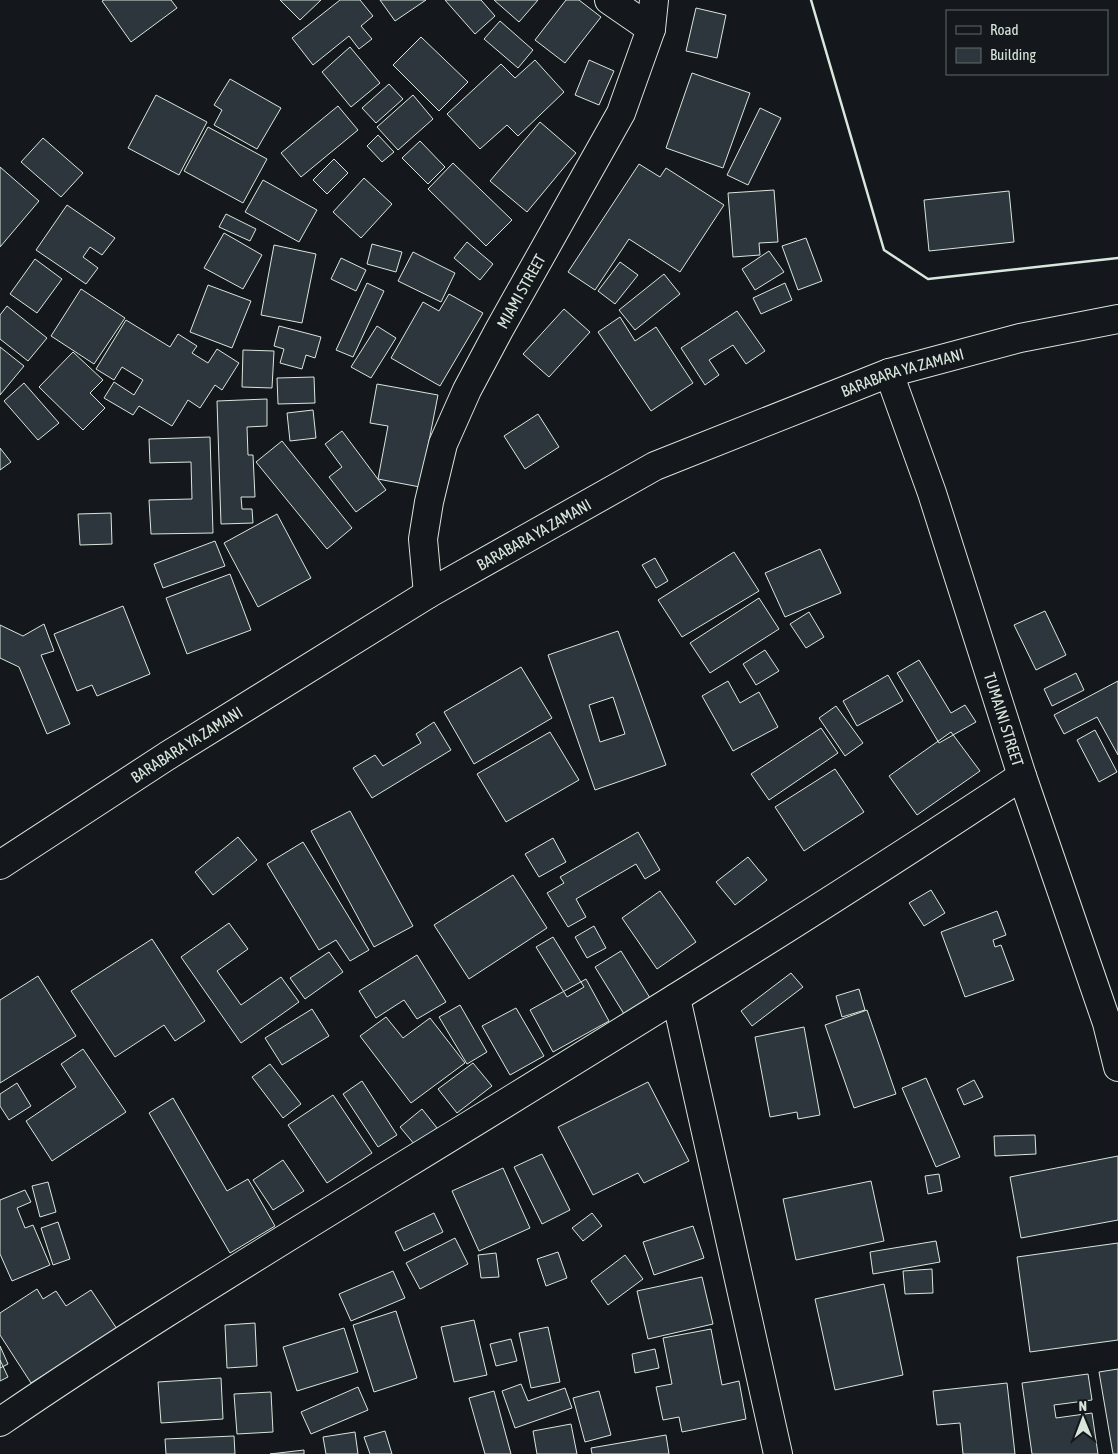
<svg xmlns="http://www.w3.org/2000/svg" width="1118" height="1454" font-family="'Asap Condensed',sans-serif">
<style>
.building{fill:#2c363c;stroke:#d8e6dc;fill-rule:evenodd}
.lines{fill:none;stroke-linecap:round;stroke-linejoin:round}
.street-casing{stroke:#d8e6dc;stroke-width:30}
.secondary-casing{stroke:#d8e6dc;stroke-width:30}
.street{stroke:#14181c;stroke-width:28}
.secondary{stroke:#14181c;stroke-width:28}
.wall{stroke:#d8e6dc;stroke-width:2.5}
.labels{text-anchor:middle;stroke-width:4;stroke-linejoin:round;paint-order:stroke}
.street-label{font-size:16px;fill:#d8e6dc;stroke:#14181c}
</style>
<rect width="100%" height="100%" fill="#14181c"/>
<path class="building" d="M104,0h67l6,8 -46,34 -29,-41z
M280,0h41l-21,20z
M340,0h20l13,16 -12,10 11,13 -13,10 -10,-13 -36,29 -21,-27z
M380,0h46l-31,21z
M445,0h36l14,16 -20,18z
M494,0h44l-19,22z
M566,0h13l22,17 -36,46 -30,-23z
M696,8l30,7 -9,43 -31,-7z
M500,21l33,29 -15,18 -34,-29z
M421,37l47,45 -29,29 -46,-46z
M350,47l30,36 -29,24 -29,-35z
M535,60l29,32 -46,44 -11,-11 -27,24 -33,-35 54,-50 14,14z
M589,60l25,11 -15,34 -24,-10z
M692,73l58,20 -27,75 -57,-20z
M230,79l51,29 -24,41 -43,-24 8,-15 -8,-5z
M389,84l14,15 -27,24 -14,-15z
M156,95l51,27 -28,53 -51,-27z
M413,95l20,24 -35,31 -21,-23z
M338,106l20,24 -57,47 -20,-24z
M760,108l21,10 -33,67 -21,-10z
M540,122l36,31 -49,59 -37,-31z
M208,127l59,32 -24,44 -59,-32z
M378,135l16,17 -12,10 -15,-16z
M43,138l40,35 -22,24 -40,-35z
M420,141l25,26 -17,17 -26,-26z
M334,159l14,14 -21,21 -14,-14z
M453,163l59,57 -26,26 -58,-57z
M639,164l21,13 6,-9 58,37 -44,67 -51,-33 -34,51 -27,-18z
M0,167l39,34 -39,46z
M364,178l28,26 -31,34 -28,-26z
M263,180l54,30 -18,32 -54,-30z
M774,190l4,52 -19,1 1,12 -27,2 -5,-64z
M1009,191l5,51 -85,9 -5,-51z
M67,205l48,33 -13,17 -12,-8 -7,10 15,11 -12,16 -50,-34z
M226,214l30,15 -6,12 -31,-14z
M224,233l38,22 -19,34 -39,-21z
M806,238l16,43 -24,9 -16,-44z
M467,242l26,22 -13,16 -26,-22z
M372,244l30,8 -6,20 -29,-8z
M274,245l42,9 -14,69 -41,-8z
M769,251l15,21 -29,18 -13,-21z
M413,252l42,21 -14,29 -43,-21z
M341,258l25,12 -10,21 -25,-12z
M35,259l27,20 -25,34 -27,-19z
M620,262l18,13 -23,29 -17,-13z
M664,274l16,20 -45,36 -16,-20z
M367,283l17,8 -31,66 -17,-7z
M785,283l7,17 -31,14 -8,-16z
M208,285l43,16 -19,47 -42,-16z
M81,289l44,29 -31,46 -43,-28z
M449,294l34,19 -43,73 -49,-28 32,-56 16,9z
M7,306l40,32 -19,23 -28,-22v-24z
M564,309l26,23 -41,45 -26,-23z
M737,311l28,40 -19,13 -13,-19 -24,15 10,15 -14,10 -24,-37z
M620,317l15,24 21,-14 37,56 -42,28 -53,-79z
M126,320l44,27 8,-13 19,12 -5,7 16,10 9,-14 22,14 -17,27 -7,-5 -15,23 -12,-8 -16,26 -33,-20 -6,9 -29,-17 10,-16 20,13 9,-15 -21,-13 -8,13 -18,-11z
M279,326l42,11 -6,21 -9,-3 -4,14 -22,-6 4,-14 -10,-3z
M377,326l19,12 -25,40 -20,-11z
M0,347l24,19 -24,29z
M243,350l31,1 -2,37 -30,-1z
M73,352l30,28 -13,13 15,15 -22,22 -44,-43z
M314,377l1,26 -37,1 -1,-26z
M24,383l35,40 -21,17 -34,-39z
M377,384l61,11 -18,92 -42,-8 10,-53 -18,-3z
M267,399v27l-20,1 1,28h5l2,42h-14l1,12h10l1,14 -32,1 -4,-123z
M313,410l3,28 -26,3 -3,-28z
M538,414l21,33 -34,22 -21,-33z
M342,431l44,59 -30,22 -27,-35 13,-10 -17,-23z
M210,437l3,96 -62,1 -2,-34 43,-1 -1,-37 -41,1 -1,-24z
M282,441l70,87 -25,21 -71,-87z
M0,448l11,14 -11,8z
M111,513l1,31 -32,1 -2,-31z
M277,514l34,64 -53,29 -34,-64z
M215,541l10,25 -62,22 -9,-24z
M820,549l21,44 -56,24 -20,-44z
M734,552l25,39 -77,46 -24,-37z
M655,558l13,23 -12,7 -14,-23z
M230,574l21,56 -64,24 -21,-56z
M759,598l20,31 -69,44 -20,-30z
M123,606l27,68 -53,22 -5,-11 -15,6 -23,-57z
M1045,611l21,44 -30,15 -22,-45z
M809,612l15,25 -18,11 -16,-24z
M44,624l10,27 -13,4 29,69 -23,10 -28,-67 -19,-9v-33l23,11z
M618,631l48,134 -71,25 -47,-135zM613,697l12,37 -25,8 -11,-37z
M765,650l14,21 -23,14 -13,-21z
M919,660l32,53 14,-8 11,17 -37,21 -42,-70z
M521,667l31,51 -78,46 -30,-52z
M1076,673l8,17 -32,16 -8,-17z
M888,675l15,26 -46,25 -14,-25z
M728,681l12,22 19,-11 19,35 -45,24 -31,-55z
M1118,681v74l-21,-38 -33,17 -10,-19z
M836,706l27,37 -18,13 -26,-38z
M434,722l17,28 -79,48 -19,-30 22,-13 8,11 38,-23 -5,-9z
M821,728l17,25 -69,47 -18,-26z
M1095,730l22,42 -18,10 -22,-42z
M550,732l29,48 -73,42 -29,-48z
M951,732l29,39 -63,44 -28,-39z
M835,769l29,43 -60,39 -29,-44z
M350,811l63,115 -39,21 -63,-116z
M638,832l22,38 -15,9 -9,-15 -60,35 10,18 -18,10 -21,-34 17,-10 -4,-6z
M238,837l19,23 -44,35 -18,-23z
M553,838l13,24 -27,15 -14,-23z
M303,842l66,108 -19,11 -14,-21 -17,10 -52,-86z
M748,857l19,23 -32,25 -19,-23z
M513,875l34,53 -78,51 -35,-54z
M931,890l14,23 -21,13 -15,-23z
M660,891l36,51 -39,27 -35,-51z
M997,911l9,24 -13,5 2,7 6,-2 13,35 -49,17 -24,-65z
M229,923l19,26 -31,22 24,34 40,-28 18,25 -58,41 -60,-86z
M594,926l12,22 -19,10 -12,-21z
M553,937l31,50 -17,10 -31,-50z
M152,939l53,82 -30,20 -11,-16 -49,32 -44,-66z
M621,951l29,47 -26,16 -29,-47z
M329,952l14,20 -38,27 -15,-21z
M417,955l29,47 -29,17 -13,-19 -28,18 -17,-27z
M791,973l12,14 -51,39 -11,-15z
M38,976l38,60 -76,47v-83z
M586,979l23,42 -56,31 -23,-42z
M859,989l6,21 -23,7 -6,-21z
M460,1005l27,47 -20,12 -28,-47z
M516,1008l28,48 -34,19 -28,-49z
M312,1009l17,27 -47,29 -17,-27z
M867,1010l29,84 -42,14 -29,-83z
M386,1017l17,21 27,-20 35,45 -54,40 -51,-67z
M804,1027l16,88 -22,4 -1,-7 -27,5 -15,-80z
M83,1049l43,63 -74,49 -26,-40 50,-34 -15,-23z
M473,1063l19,23 -35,27 -19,-24z
M270,1064l31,40 -18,14 -31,-41z
M926,1078l34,79 -24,10 -34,-79z
M974,1080l9,17 -19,8 -7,-16z
M362,1081l35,54 -19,12 -35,-53z
M648,1082l41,79 -45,22 -6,-10 -45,22 -35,-68z
M17,1083l14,23 -22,14 -9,-14v-12z
M333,1095l39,58 -45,30 -39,-58z
M173,1098l54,93 21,-12 27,47 -45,27 -81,-140z
M422,1109l15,19 -22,17 -15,-18z
M1035,1135l1,19 -41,2 -1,-20z
M542,1154l28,56 -28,14 -28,-57z
M1118,1156v64l-97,18 -11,-61z
M283,1160l21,31 -31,19 -20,-30z
M503,1168l27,60 -51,23 -27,-60z
M939,1174l3,17 -14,3 -3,-18z
M871,1181l13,60 -88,19 -13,-61z
M48,1182l8,30 -16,5 -8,-31z
M25,1190l6,12 -14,6 8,20 8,-3 17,40 -38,16 -12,-27v-54z
M434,1213l9,19 -39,19 -9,-19z
M592,1213l10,13 -19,15 -11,-13z
M58,1222l12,37 -17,6 -12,-37z
M693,1226l11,32 -50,17 -11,-33z
M455,1238l13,26 -48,25 -14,-26z
M936,1241l4,21 -67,12 -3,-22z
M1118,1243v97l-88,12 -13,-95z
M558,1252l9,26 -21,8 -9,-27z
M496,1253l3,24 -18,1 -3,-23z
M625,1255l18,24 -35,26 -17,-24z
M932,1269l1,24 -28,1 -2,-23z
M393,1271l12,27 -54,23 -12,-27z
M702,1277l11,47 -65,15 -11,-48z
M884,1284l19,91 -68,15 -20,-91z
M37,1289l6,10 13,-8 10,15 25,-16 26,39 -86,54 -31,-48v-22z
M396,1311l21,67 -43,14 -21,-67z
M474,1320l13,55 -33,7 -13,-55z
M255,1323l2,43 -30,2 -2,-43z
M548,1327l12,55 -29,6 -12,-55z
M344,1328l14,44 -61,19 -14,-44z
M711,1329l11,56 17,-4 7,38 -64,13 -3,-15 -16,3 -7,-33 16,-3 -9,-46z
M511,1339l6,22 -21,5 -6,-22z
M0,1346l8,18 -8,4z
M655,1349l4,19 -24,5 -3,-19z
M0,1360l8,17 -8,4z
M1118,1369v85h-5l-14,-82z
M1088,1374l4,26 -38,5 2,13 36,-5 6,41h-66l-10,-71z
M221,1378l2,41 -62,4 -3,-41z
M1007,1383l8,71h-52l-3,-31 -23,2 -4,-34z
M521,1384l7,17 37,-13 7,20 -57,20 -13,-37z
M358,1387l10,23 -57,24 -10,-22z
M494,1391l17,63h-26l-16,-56z
M599,1391l12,44 -26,7 -12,-44z
M271,1392l2,40 -36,2 -3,-40z
M571,1424l6,30h-40l-4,-23z
M385,1431l7,23h-22l-6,-17z
M355,1432l3,22h-32l-3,-17z
M666,1435l3,19h-77l-1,-6z
M234,1436l1,18h-69l-1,-15z
M304,1450v4h-34z"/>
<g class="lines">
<g class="street-casing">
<g id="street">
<path d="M609,0l42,29"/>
<path id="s1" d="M889,373l43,120 90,283 85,247 11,44"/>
<path id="s2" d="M428,594l-5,-55 6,-37 14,-58 24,-54 32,-60 122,-217 30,-84 3,-29"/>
<path d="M676,998l102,456"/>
<path d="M0,1422c127,-87 259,-167 390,-248 212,-130 424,-260 632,-398"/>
</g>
</g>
<g class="secondary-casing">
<g id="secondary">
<path id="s3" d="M0,865l167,-109 261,-162 227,-128 234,-93 131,-35 98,-19"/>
</g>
</g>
<use href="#street" class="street"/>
<use href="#secondary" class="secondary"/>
<path class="wall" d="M811,0l73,250 44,29 190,-21"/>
</g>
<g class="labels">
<g class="street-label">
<text dy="6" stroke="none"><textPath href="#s2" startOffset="324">MIAMI STREET</textPath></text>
<text dy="6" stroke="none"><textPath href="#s3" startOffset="1032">BARABARA YA ZAMANI</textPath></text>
<text dy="6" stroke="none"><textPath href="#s3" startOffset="628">BARABARA YA ZAMANI</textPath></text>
<text dy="6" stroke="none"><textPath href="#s1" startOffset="365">TUMAINI STREET</textPath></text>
<text dy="6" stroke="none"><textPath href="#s3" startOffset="222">BARABARA YA ZAMANI</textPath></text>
</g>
</g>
<rect x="946" y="10" width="162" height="65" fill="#14181c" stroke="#626a69"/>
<rect x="956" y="26" width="25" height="8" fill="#14181c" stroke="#626a69"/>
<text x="990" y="35" font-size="15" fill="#d8e6dc">Road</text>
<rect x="956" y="48" width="25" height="15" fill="#2c363c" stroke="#626a69"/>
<text x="990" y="60" font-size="15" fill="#d8e6dc">Building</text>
<g transform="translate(1083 1419) rotate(359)" stroke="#14181c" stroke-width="4" paint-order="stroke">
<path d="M0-4L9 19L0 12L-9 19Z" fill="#d8e6dc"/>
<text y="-8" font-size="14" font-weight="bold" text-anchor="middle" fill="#d8e6dc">N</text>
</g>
</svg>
